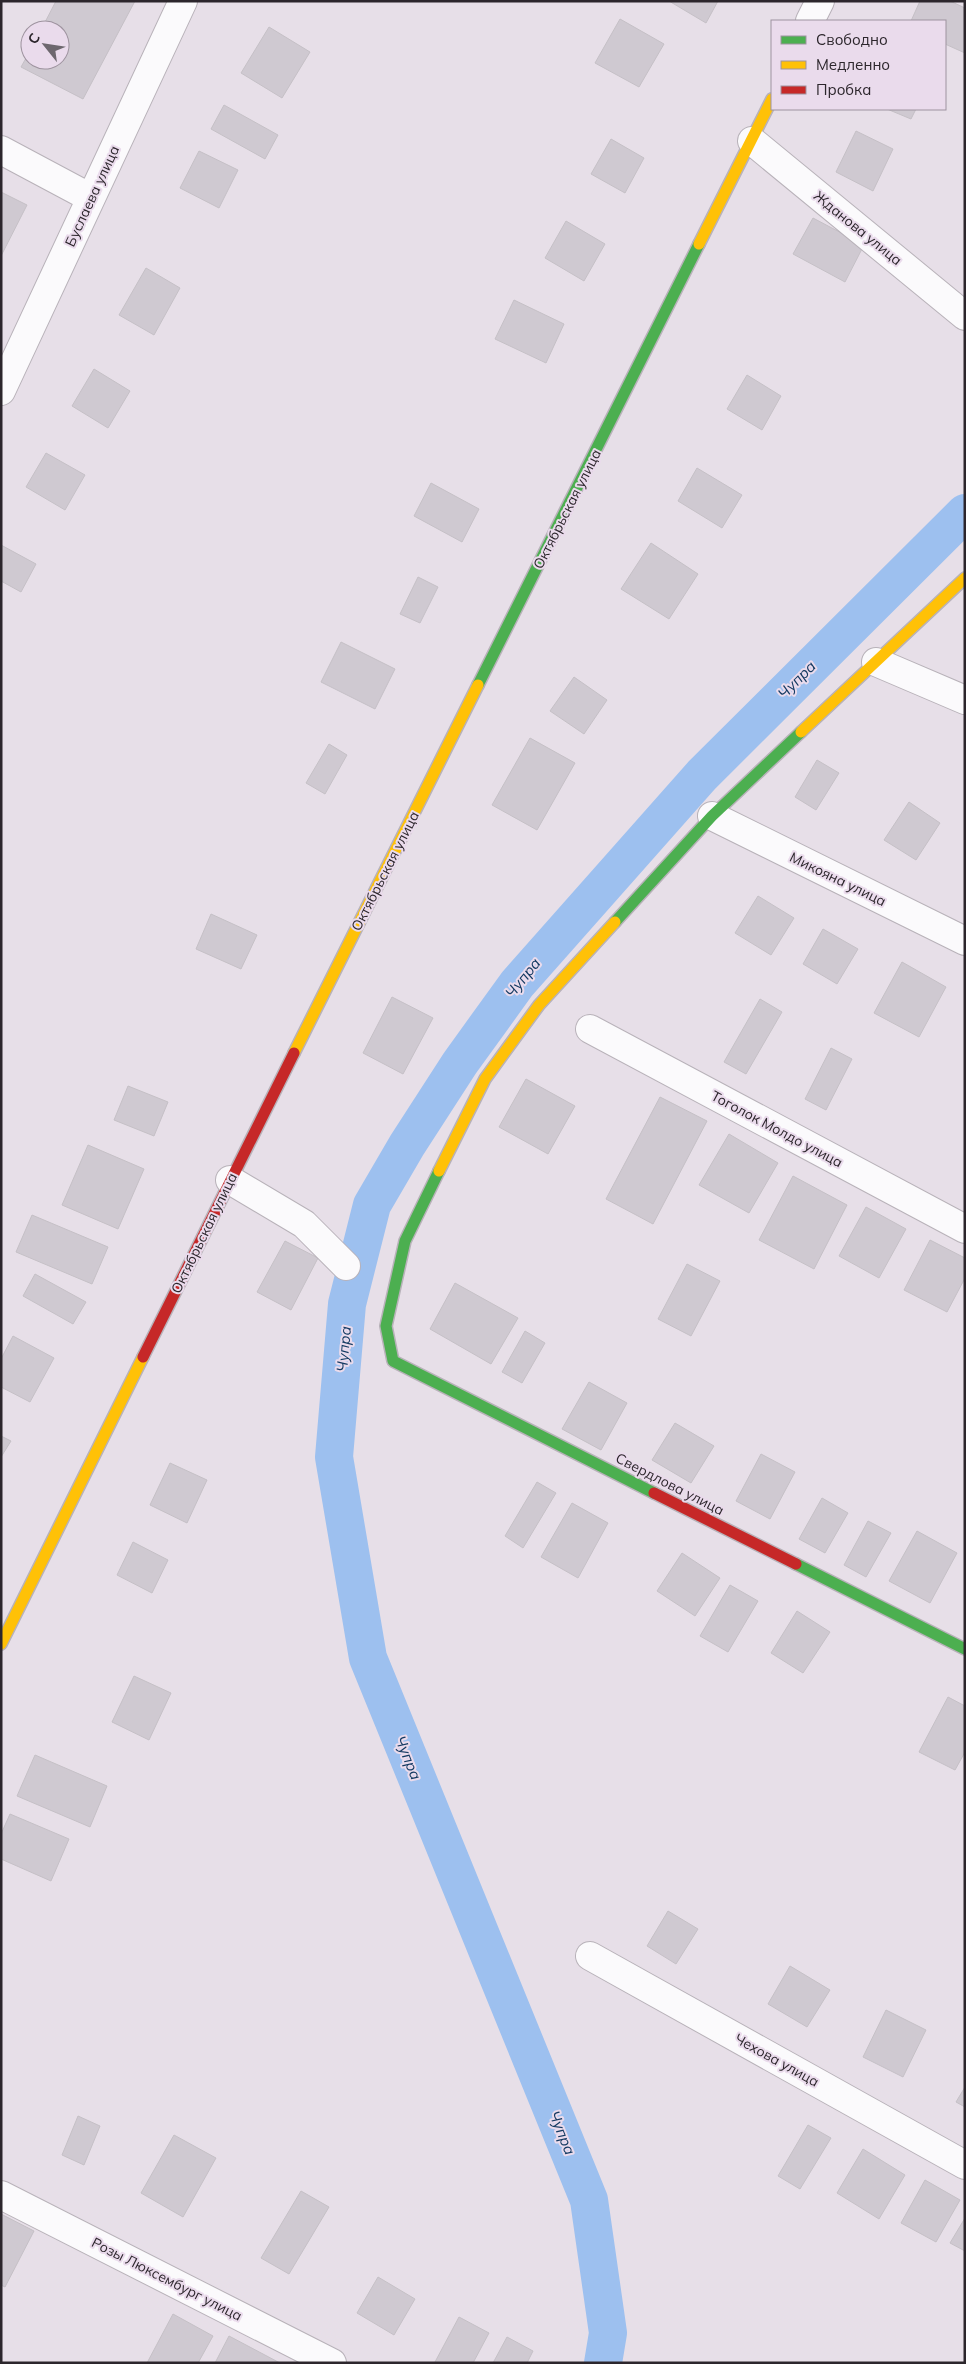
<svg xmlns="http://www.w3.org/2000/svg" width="966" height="2364" font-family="Mulish,sans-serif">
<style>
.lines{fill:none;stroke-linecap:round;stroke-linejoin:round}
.canal{stroke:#9dc0ef;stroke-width:38}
.building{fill:#cfc9d1;stroke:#c5c0c6}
.street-casing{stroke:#b8b2b9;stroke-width:30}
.fast-casing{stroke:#b8b2b9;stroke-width:14}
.slow-casing{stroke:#b8b2b9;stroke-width:14}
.jam-casing{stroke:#b8b2b9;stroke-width:14}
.street{stroke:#fbfafc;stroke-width:28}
.fast{stroke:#4caf50;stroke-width:11}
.slow{stroke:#ffc107;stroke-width:11}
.jam{stroke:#c62828;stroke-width:11}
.labels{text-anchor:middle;stroke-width:4;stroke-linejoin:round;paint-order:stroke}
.street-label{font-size:14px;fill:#2c262c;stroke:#eadbec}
.water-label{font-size:15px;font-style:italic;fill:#143a62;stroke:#eadbec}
</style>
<rect width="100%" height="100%" fill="#e7dfe8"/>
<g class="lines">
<path class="canal" d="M603,2363l5,-30 -19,-133 -221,-542 -34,-201 13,-153 25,-99 35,-60 53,-82 57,-79 185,-209 263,-262"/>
</g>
<path class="building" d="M56,1h79l-52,98 -62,-32 9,-16v9h30v-30h-19z
M669,1h49l-12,22z
M920,1h30l15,7v45l-20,-9v-23h-34z
M620,19l44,25 -25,43 -44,-24z
M269,27l41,25 -28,46 -41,-25z
M224,105l54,30 -13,24 -54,-30z
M887,109h29l-5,10z
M856,131l37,18 -20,42 -37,-19z
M611,139l33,19 -19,35 -34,-19z
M199,151l39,19 -19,38 -39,-20z
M1,192l26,13 -26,51z
M813,218l51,27 -19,37 -52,-28z
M566,221l39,23 -21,37 -39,-23z
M146,268l34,20 -26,47 -35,-20z
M514,300l50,24 -18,39 -51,-24z
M94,369l36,22 -22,37 -36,-22z
M747,375l34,21 -19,34 -35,-21z
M46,453l39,22 -20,35 -39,-23z
M697,468l45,27 -20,33 -44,-27z
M431,483l48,26 -17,33 -48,-26z
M651,543l47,31 -29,45 -48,-30z
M1,545l35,19 -15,28 -20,-11z
M418,577l20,10 -18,36 -20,-9z
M341,642l54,27 -20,40 -54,-27z
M574,677l33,23 -23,34 -34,-23z
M530,738l45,25 -38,67 -45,-25z
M329,744l18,11 -22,39 -19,-11z
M817,760l22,13 -23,37 -21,-13z
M909,802l31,21 -24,37 -32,-20z
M758,896l36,22 -23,37 -36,-22z
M211,914l46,21 -16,34 -45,-20z
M823,929l35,20 -21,35 -34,-20z
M902,962l44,25 -27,50 -45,-24z
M392,997l41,21 -30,56 -40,-21z
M760,999l22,13 -36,62 -22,-12z
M831,1048l21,11 -26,51 -21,-11z
M526,1079l49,27 -27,48 -49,-27z
M128,1086l40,16 -14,34 -40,-16z
M660,1097l47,24 -54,103 -47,-25z
M729,1134l49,29 -29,50 -50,-28z
M88,1145l56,24 -26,60 -56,-24z
M793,1176l54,29 -33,64 -55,-29z
M866,1207l40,22 -27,49 -40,-22z
M32,1215l76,32 -16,37 -76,-32z
M930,1240l35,18v20l-18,34 -43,-22z
M285,1241l33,17 -27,52 -34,-18z
M687,1264l33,17 -29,55 -33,-17z
M35,1274l51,28 -13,22 -50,-28z
M455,1283l63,35 -27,46 -61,-35z
M525,1331l20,12 -23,40 -20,-11z
M13,1336l41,22 -24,44 -29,-15v-28z
M589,1382l38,21 -26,47 -39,-21z
M675,1423l39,23 -23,37 -39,-23z
M1,1436l10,5 -10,16z
M761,1454l34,18 -25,47 -34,-18z
M170,1463l37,17 -20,43 -37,-18z
M537,1482l19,11 -33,55 -18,-12z
M822,1498l26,15 -23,40 -26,-14z
M572,1503l36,20 -30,55 -37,-21z
M868,1521l23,12 -25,44 -22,-12z
M917,1531l40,22 -27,50 -41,-22z
M133,1542l35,18 -16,33 -35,-18z
M682,1553l38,25 -25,38 -38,-25z
M730,1585l28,16 -30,51 -28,-16z
M797,1611l33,21 -27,41 -32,-20z
M134,1676l37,17 -22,47 -37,-18z
M948,1697l17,9v46l-10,18 -36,-18z
M35,1755l72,31 -17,41 -73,-31z
M10,1814l59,25 -18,42 -50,-22v-25z
M668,1911l30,18 -22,35 -29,-18z
M790,1966l40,24 -23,37 -39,-23z
M886,2010l40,20 -23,47 -40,-20z
M965,2087v20l-9,-5z
M78,2116l22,10 -16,39 -22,-10z
M808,2125l23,13 -31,51 -22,-13z
M174,2135l42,23 -33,59 -42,-24z
M863,2149l42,26 -26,44 -42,-26z
M925,2180l35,20 -24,42 -35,-19z
M301,2191l28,16 -40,67 -28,-16z
M1,2214l33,17 -29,56 -4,-2z
M965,2218v33l-15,-8z
M378,2277l37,22 -21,36 -37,-22z
M173,2314l40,22 -15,27h-51z
M459,2317l30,16 -16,30h-36l-2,-1z
M229,2336l51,27h-65z
M507,2337l26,14 -6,12h-34z"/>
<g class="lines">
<g class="street-casing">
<path id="street" d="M810,21l10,-20
M752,141l213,175
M1,150l90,48
M1,391l182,-390
M876,662l89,38
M712,816l253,125
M590,1029l375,200
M230,1180l74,44 42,42
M590,1956l375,209
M1,2195l331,168"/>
</g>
<g class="fast-casing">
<path id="fast" d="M478,685l221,-441
M615,922l97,-106 89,-84
M439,1171l-34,70 -19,85 7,35 261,132
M796,1564l169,85"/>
</g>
<g class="slow-casing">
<path id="slow" d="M699,244l73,-145
M801,732l164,-154
M294,1053l184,-368
M439,1171l46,-92 54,-74 76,-83
M1,1644l142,-287"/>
</g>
<g class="jam-casing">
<path id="jam" d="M143,1357l151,-304
M654,1493l142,71"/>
</g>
<use href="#street" class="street"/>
<use href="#fast" class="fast"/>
<use href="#slow" class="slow"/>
<use href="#jam" class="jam"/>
</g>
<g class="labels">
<g class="street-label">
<text transform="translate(92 196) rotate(-65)" y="5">Буслаева улица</text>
<text transform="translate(858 228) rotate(39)" y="5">Жданова улица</text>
<text transform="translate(567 509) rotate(-63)" y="5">Октябрьская улица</text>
<text transform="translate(385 871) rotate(-63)" y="5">Октябрьская улица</text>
<text transform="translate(838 879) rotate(26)" y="5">Микояна улица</text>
<text transform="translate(777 1129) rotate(28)" y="5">Тоголок Молдо улица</text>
<text transform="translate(204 1233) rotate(-64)" y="5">Октябрьская улица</text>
<text transform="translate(670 1484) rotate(27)" y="5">Свердлова улица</text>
<text transform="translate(777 2060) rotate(29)" y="5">Чехова улица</text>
<text transform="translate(167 2279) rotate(27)" y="5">Розы Люксембург улица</text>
</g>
<g class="water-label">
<text transform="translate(797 680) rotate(-45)" y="5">Чупра</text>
<text transform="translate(523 978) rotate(-51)" y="5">Чупра</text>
<text transform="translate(344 1349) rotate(-85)" y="5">Чупра</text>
<text transform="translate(408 1758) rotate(68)" y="5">Чупра</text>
<text transform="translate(562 2133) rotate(68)" y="5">Чупра</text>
</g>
</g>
<rect width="966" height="2364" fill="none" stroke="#2c262c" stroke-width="5"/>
<rect x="771" y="20" width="175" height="90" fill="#eadbec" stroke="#9e939f"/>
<rect x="781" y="36" width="25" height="8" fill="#4caf50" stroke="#9e939f"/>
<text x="816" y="45" font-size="15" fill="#2c262c">Свободно</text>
<rect x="781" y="61" width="25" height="8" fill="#ffc107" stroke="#9e939f"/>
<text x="816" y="70" font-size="15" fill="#2c262c">Медленно</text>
<rect x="781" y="86" width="25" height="8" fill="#c62828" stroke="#9e939f"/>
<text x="816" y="95" font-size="15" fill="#2c262c">Пробка</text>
<g transform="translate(45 45) rotate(300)"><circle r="24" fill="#eadbec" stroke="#9e939f"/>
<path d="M0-4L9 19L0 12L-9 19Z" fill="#6d676e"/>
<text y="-8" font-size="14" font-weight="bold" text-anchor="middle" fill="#2c262c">С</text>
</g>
</svg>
